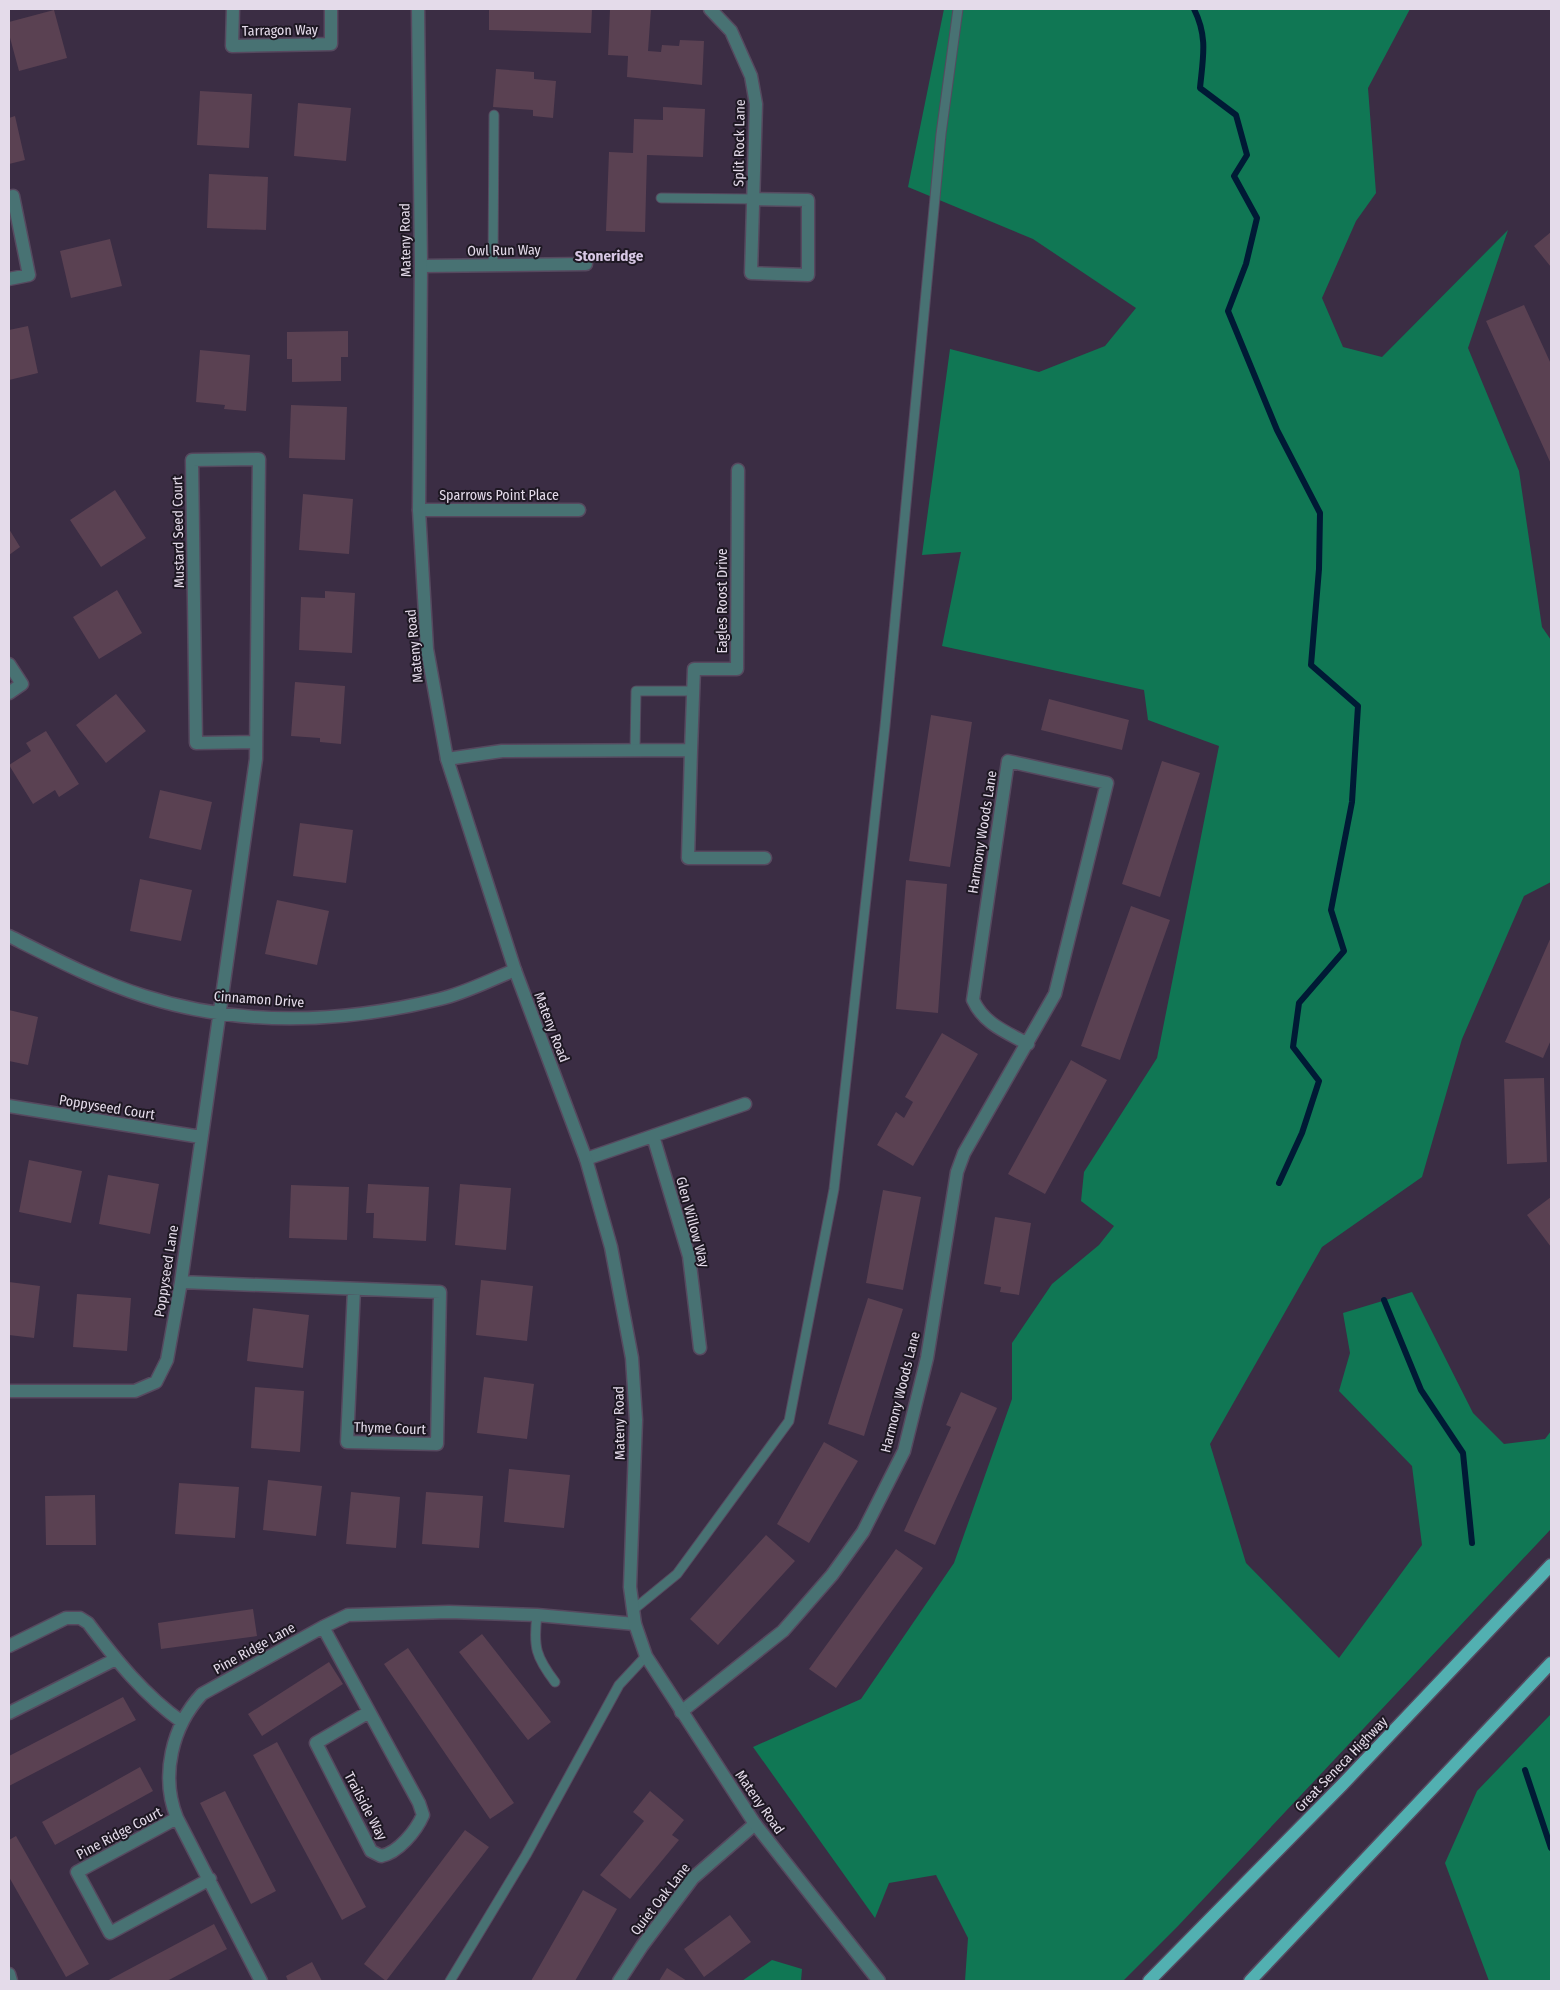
<svg xmlns="http://www.w3.org/2000/svg" width="1560" height="1990" font-family="'Fira Sans Condensed',sans-serif">
<style>
.forest{fill:#107754}
.lines{fill:none;stroke-linecap:round;stroke-linejoin:round}
.stream{stroke:#001a35;stroke-width:6}
.building{fill:#5a4152}
.service-casing{stroke:#56495f;stroke-width:11}
.minor-casing{stroke:#56495f;stroke-width:15}
.tertiary-casing{stroke:#56495f;stroke-width:15}
.primary-casing{stroke:#56495f;stroke-width:15}
.service{stroke:#487273;stroke-width:9}
.minor{stroke:#487273;stroke-width:12}
.tertiary{stroke:#487273;stroke-width:12}
.primary{stroke:#52b0b1;stroke-width:12}
.labels{text-anchor:middle;stroke-width:4;stroke-linejoin:round;paint-order:stroke}
.street-label{font-size:14px;fill:#e4dbea;stroke:#1e1823}
.neighbourhood-label{font-size:15px;font-weight:bold;fill:#d7c7e4;stroke:#1e1823}
</style>
<rect width="100%" height="100%" fill="#3b2d44"/>
<path class="forest" d="M944,9h466l-42,79 8,105 -20,28 -34,77 21,49 39,10 126,-127 -40,118 51,123 23,156 9,13v242l-27,14 -62,143 -40,138 -100,70 -112,197 36,119 93,95 83,-113 -10,-79 -73,-75 11,-38 -7,-40 69,-21 61,121 31,31 41,-5 6,-8v98l-373,397 -55,55h-158l3,-43 -32,-63 -47,8 -14,35 -122,-171 108,-48 93,-136 58,-164v-56l40,-59 47,-39 15,-19 -33,-25 3,-29 73,-114 62,-312 -71,-26 -4,-30 -202,-44 19,-94 -39,3 28,-206 89,23 66,-26 31,-38 -103,-69 -125,-52z
M1551,1714v267h-62l-44,-118 32,-72z
M772,1960l30,9 -1,12h-59z"/>
<g class="lines">
<path class="stream" d="M1194,9c14,28 9,48 6,79l36,27 11,40 -13,21 23,42 -11,46 -18,47 49,119 43,83 -1,56 -8,96 47,41 -6,96 -21,108 13,41 -45,52 -6,44 26,34 -17,52 -23,50
M1384,1300l37,90 42,63 9,90
M1525,1770l26,78"/>
</g>
<path class="building" d="M489,9h103l-1,24 -102,-3z
M610,9h41l-3,42 13,1 1,-7 17,1 1,-6 24,1 -2,44 -75,-8 1,-21 -20,-1z
M54,10l13,48 -48,13 -10,-37v-12z
M496,69l38,3v7l22,2 -3,37 -20,-2v-6l-40,-3z
M200,91l52,3 -3,54 -52,-3z
M298,103l53,5 -5,53 -52,-5z
M663,107l42,2 -2,48 -56,-2 -2,77 -39,-1 3,-79 24,1 1,-34 29,1z
M15,116l10,44 -16,4v-46z
M209,174l59,3 -2,53 -59,-2z
M1551,232v35l-17,-21z
M110,239l12,47 -51,12 -11,-47z
M1524,305l27,59v100l-65,-143z
M28,326l10,47 -29,7v-50z
M348,331v26h-7v24l-49,1v-23h-5v-27z
M200,350l50,5 -4,56 -22,-2 1,-4 -29,-3z
M291,405l56,2 -2,53 -56,-2z
M115,490l31,48 -45,29 -31,-47z
M303,494l50,5 -4,55 -50,-4z
M9,529l11,18 -11,8z
M117,590l25,43 -43,26 -26,-42z
M325,591l30,2 -3,60 -53,-3 2,-53 24,1z
M295,682l50,4 -4,58 -21,-2v-4l-29,-2z
M116,694l30,37 -40,32 -30,-38z
M1049,699l80,21 -7,30 -81,-20z
M931,715l41,7 -22,145 -41,-6z
M46,731l33,53 -20,13 -4,-7 -22,14 -24,-39 22,-14 -5,-8z
M1162,761l38,12 -40,124 -38,-13z
M160,790l52,12 -11,48 -52,-12z
M300,823l53,7 -7,53 -53,-7z
M140,879l52,11 -11,51 -51,-10z
M906,880l41,4 -9,129 -42,-4z
M277,900l52,11 -12,54 -52,-11z
M1131,906l39,14 -50,140 -39,-14z
M1551,937v103l-8,18 -38,-16z
M9,1010l29,7 -10,48 -19,-4z
M942,1033l36,21 -65,112 -36,-21 19,-33 8,6 9,-16 -8,-5z
M1071,1060l36,20 -62,114 -37,-20z
M1544,1078l3,84 -40,2 -3,-85z
M29,1160l53,11 -11,52 -52,-11z
M108,1175l51,9 -9,50 -51,-10z
M368,1184l61,3 -3,54 -53,-3 1,-25h-8z
M460,1184l51,4 -5,62 -51,-5z
M291,1185l58,2 -2,53 -58,-2z
M883,1190l38,7 -18,93 -37,-7z
M1551,1197v50l-24,-32z
M995,1217l36,6 -12,72 -19,-3 1,-5 -17,-3z
M481,1280l52,6 -6,55 -51,-6z
M9,1282l31,4 -6,52 -25,-3z
M77,1294l54,4 -4,53 -54,-4z
M868,1298l35,11 -39,127 -36,-12z
M253,1308l56,7 -6,53 -56,-7z
M484,1377l50,7 -7,55 -50,-6z
M255,1387l49,4 -4,61 -49,-4z
M961,1392l36,16 -62,137 -31,-14 47,-104 -5,-2z
M824,1442l34,19 -49,82 -32,-19z
M509,1469l61,6 -6,53 -60,-6z
M268,1480l54,6 -6,50 -53,-6z
M179,1483l60,4 -4,51 -60,-4z
M351,1492l49,5 -4,51 -50,-4z
M426,1492l57,4 -4,52 -57,-4z
M95,1495l1,50h-50l-1,-49z
M766,1535l29,26 -77,84 -28,-26z
M896,1549l27,19 -87,120 -27,-19z
M253,1609l4,27 -96,13 -3,-26z
M482,1634l69,88 -23,18 -69,-88z
M408,1648l106,155 -24,16 -106,-155z
M329,1662l14,22 -81,52 -14,-22z
M123,1697l13,23 -127,66v-30z
M277,1742l89,165 -24,13 -89,-165z
M140,1767l13,24 -98,54 -13,-23z
M225,1791l51,100 -25,13 -51,-101z
M650,1791l34,29 -12,15 7,5 -49,59 -30,-24 44,-54 -11,-9z
M465,1830l24,17 -103,134 -22,-17z
M16,1836l73,128 -23,13 -57,-100v-37z
M583,1890l34,19 -42,72h-44z
M730,1915l21,27 -47,35 -20,-28z
M214,1924l13,25 -60,32h-60z
M312,1962l10,19h-34l-2,-5z
M667,1968l20,13h-28z"/>
<g class="lines">
<g class="service-casing">
<path id="service" d="M661,198l92,1
M493,265l1,-150
M635,750l1,-59h57
M633,1610l44,-36 112,-153 45,-232 51,-463 56,-592 17,-125
M537,1615c-4,32 -1,42 18,67
M450,1981l76,-126 93,-170 27,-29"/>
</g>
<g class="minor-casing">
<path id="minor" d="M233,9l-1,37 99,-2v-35
M710,9l21,22 20,45 5,28 -5,169 57,2v-75l-55,-1
M9,197l4,-1 16,79 -20,4
M421,266l165,-2
M419,510h160
M9,664l13,20 -13,9
M691,750l3,-81h43l1,-199
M447,759l55,-8 189,-1 -3,108h77
M9,936c44,22 88,45 135,60 96,31 199,27 296,3 25,-6 50,-19 75,-29
M9,1106l192,31
M653,1136l36,120 11,92
M586,1159l159,-55
M181,1282l259,10 -3,152 -90,-2 7,-153
M9,1391h126l21,-9 11,-22 14,-78 75,-523 3,-300 -67,1 4,283 60,-1
M323,1627l96,176 4,12c-7,16 -25,38 -42,41l-10,-5 -55,-108 53,-31
M9,1646l57,-28h14l8,5c28,37 56,72 94,99
M681,1712l102,-81 49,-56 31,-43 41,-81 23,-93 30,-186 7,-19 91,-159 52,-211 -99,-22 -35,239c11,24 33,32 55,44
M9,1713l107,-54
M177,1818l-100,54 33,61 100,-54
M9,1974l2,7
M261,1981l-84,-163c-17,-42 -5,-92 25,-124l121,-67 25,-12 101,-3 88,3 98,9
M619,1981l23,-35 51,-68 62,-54"/>
</g>
<g class="tertiary-casing">
<path id="tertiary" d="M418,9l3,257 -2,244 8,139 20,110 68,211 71,189 25,88 21,111 4,62 -6,167 5,37 11,32 109,168 124,157"/>
</g>
<g class="primary-casing">
<path id="primary" d="M1149,1981l193,-196 209,-220
M1250,1981l301,-318"/>
</g>
<use href="#service" class="service"/>
<use href="#minor" class="minor"/>
<use href="#tertiary" class="tertiary"/>
<use href="#primary" class="primary"/>
</g>
<g class="labels">
<g class="street-label">
<text transform="translate(280 30) rotate(-1)" y="5">Tarragon Way</text>
<text transform="translate(739 143) rotate(-89)" y="5">Split Rock Lane</text>
<text transform="translate(405 240) rotate(-91)" y="5">Mateny Road</text>
<text transform="translate(504 250) rotate(-1)" y="5">Owl Run Way</text>
<text x="499" y="500">Sparrows Point Place</text>
<text transform="translate(178 532) rotate(-91)" y="5">Mustard Seed Court</text>
<text transform="translate(722 601) rotate(-90)" y="5">Eagles Roost Drive</text>
<text transform="translate(414 646) rotate(-96)" y="5">Mateny Road</text>
<text transform="translate(982 832) rotate(-81)" y="5">Harmony Woods Lane</text>
<text transform="translate(259 999) rotate(4)" y="5">Cinnamon Drive</text>
<text transform="translate(552 1027) rotate(69)" y="5">Mateny Road</text>
<text transform="translate(107 1107) rotate(9)" y="5">Poppyseed Court</text>
<text transform="translate(693 1222) rotate(75)" y="5">Glen Willow Way</text>
<text transform="translate(166 1271) rotate(-81)" y="5">Poppyseed Lane</text>
<text transform="translate(900 1392) rotate(-76)" y="5">Harmony Woods Lane</text>
<text transform="translate(619 1423) rotate(-91)" y="5">Mateny Road</text>
<text transform="translate(390 1428) rotate(2)" y="5">Thyme Court</text>
<text transform="translate(254 1648) rotate(-29)" y="5">Pine Ridge Lane</text>
<text transform="translate(1341 1764) rotate(-46)" y="5">Great Seneca Highway</text>
<text transform="translate(760 1802) rotate(55)" y="5">Mateny Road</text>
<text transform="translate(366 1806) rotate(62)" y="5">Trailside Way</text>
<text transform="translate(119 1833) rotate(-28)" y="5">Pine Ridge Court</text>
<text transform="translate(660 1899) rotate(-52)" y="5">Quiet Oak Lane</text>
</g>
<g class="neighbourhood-label">
<text x="609" y="261">Stoneridge</text>
</g>
</g>
<rect width="1560" height="1990" fill="none" stroke="#e4dbea" stroke-width="20"/>
</svg>
